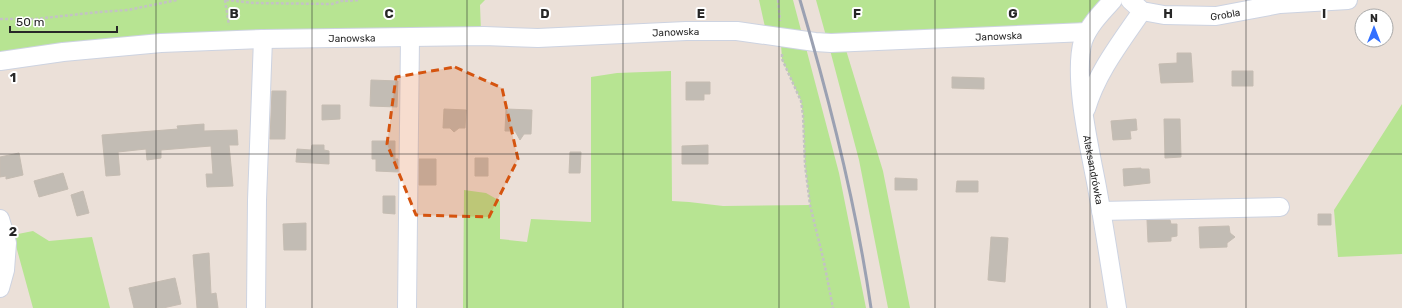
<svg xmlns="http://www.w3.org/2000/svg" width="1402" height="308" font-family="Rubik,sans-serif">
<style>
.green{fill:#b7e492}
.building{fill:#c2bcb4;stroke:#c5bcb2}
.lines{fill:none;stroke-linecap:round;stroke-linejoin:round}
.minor-casing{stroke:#cdd3e1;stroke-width:20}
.path{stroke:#c3c3c3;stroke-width:2.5;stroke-dasharray:3 2;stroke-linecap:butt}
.minor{stroke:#fff;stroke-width:18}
.rail{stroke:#9ba1b2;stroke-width:3}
.marked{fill:#d5540f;fill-opacity:0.2;stroke:#d5540f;stroke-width:3;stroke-dasharray:8 5;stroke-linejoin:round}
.grid{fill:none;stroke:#272727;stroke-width:1;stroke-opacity:0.55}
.labels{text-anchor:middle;stroke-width:4;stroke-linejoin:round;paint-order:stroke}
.street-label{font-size:10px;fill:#272727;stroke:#fff}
.grid-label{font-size:13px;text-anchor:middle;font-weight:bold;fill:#272727;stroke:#fff;stroke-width:4;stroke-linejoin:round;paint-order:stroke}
</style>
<rect width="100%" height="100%" fill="#ebe0d8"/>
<path class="green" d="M0,0h485l-5,5 1,26 -481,23z
M759,0h34l9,34 -37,-7z
M816,0h285l-19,22 -8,2 -248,12z
M781,44l25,4 33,125 27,135h-403l1,-118 22,3 14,8v38l27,3 4,-23 60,3v-145l26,-4 54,-2 1,130 17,1 34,4 87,-1 -5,-40 -2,-50 -2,-14 -19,-42z
M830,50h16l37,121 27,137h-22l-29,-148z
M1402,104v150l-64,3 -4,-47z
M33,231l16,10 43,-4 18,71h-77l-20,-73z"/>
<path class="building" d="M1177,53h14l2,29 -32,1 -2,-19 18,-1z
M1232,71h21v15h-21z
M952,77l32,1v11l-32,-1z
M371,80l27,1 -1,26 -27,-1z
M686,82h24v12h-6v6h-18z
M272,91h14l-1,48h-15z
M322,105h18v14l-18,1z
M444,109l22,1 -1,18h-6l-5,4 -4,-4h-7z
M506,109l26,1 -1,24h-7l-4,6 -5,-9h-10z
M1136,119l1,11 -7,1 1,8 -18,1 -2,-19z
M1164,119h16l1,38 -16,1z
M204,124v7l33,-1 1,15h-9l4,41 -26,1 -1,-13h7l-2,-28 -50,4v8l-14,2 -1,-11 -28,3 2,23 -14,1 -4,-41 76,-6 -1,-3z
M372,141h23v18h3v13l-22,-1v-12h-4z
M312,145h12v5l5,1v13l-33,-2 1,-13 14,1z
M708,145v19h-26v-18z
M570,152h11l-1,21h-11z
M19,153l4,22 -17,4v-3l-6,1v-20z
M475,158h13v18h-13z
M419,159h17v26h-17z
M1141,168v1h8l1,14 -26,3 -1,-17z
M63,173l5,16 -29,8 -5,-16z
M895,178l22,1v11h-22z
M957,181h21v11h-22z
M83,191l6,22 -12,3 -6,-21z
M383,196h12v18l-12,-1z
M1318,214h13v11h-13z
M1147,220h23l1,4h6v12l-6,1v4l-23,1z
M306,223v27h-22l-1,-26z
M1229,226l1,7 5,4 -8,6v4l-27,1 -1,-21z
M991,237l17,1 -3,44 -17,-2z
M209,253l2,41 5,-1 2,15h-21l-4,-53z
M175,278l6,26 -18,4h-29l-5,-20z"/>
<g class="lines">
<g class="minor-casing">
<g id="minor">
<path id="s1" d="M1113,0c-11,12 -24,25 -30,41 -10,36 6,104 13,141 8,42 14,84 21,126"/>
<path id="s2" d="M1130,0l12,11 22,4 52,1 64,-12 68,-4"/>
<path id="s3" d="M0,61l63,-9 98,-9 102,-4 221,-3 54,2 148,-7h51l78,11 16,1 256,-11"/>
<path d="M1086,109c11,-37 35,-67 56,-98"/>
<path d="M1101,211l179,-4"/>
<path d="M0,219l7,24 -2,27 -5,18"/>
<path d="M256,308l1,-108 6,-161"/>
<path d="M407,308l3,-271"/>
</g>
</g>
<path class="path" d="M225,0l4,25
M226,0l28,3 78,1 13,-4
M778,0l2,21
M345,1l15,-1
M0,19h35l64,-7 29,-2 49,-10
M782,54v5l19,42 2,14 2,50 5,40 14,57 9,46"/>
<use href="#minor" class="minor"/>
<path class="rail" d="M800,0c30,101 56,204 71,308"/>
</g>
<path class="marked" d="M455,67l47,21 16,71 -29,58 -73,-2 -29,-71 9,-67z"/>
<path class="grid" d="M156,0v308M312,0v308M467,0v308M623,0v308M779,0v308M935,0v308M1090,0v308M1246,0v308M0,154h1402"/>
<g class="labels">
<g class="street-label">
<text dy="4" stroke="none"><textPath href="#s2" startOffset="100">Grobla</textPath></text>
<text dy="4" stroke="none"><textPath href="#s3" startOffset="677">Janowska</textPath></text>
<text dy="4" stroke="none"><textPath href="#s3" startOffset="1001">Janowska</textPath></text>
<text dy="4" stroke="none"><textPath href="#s3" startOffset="353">Janowska</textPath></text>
<text dy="4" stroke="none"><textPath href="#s1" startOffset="181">Aleksandrówka</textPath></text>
</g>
</g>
<g class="grid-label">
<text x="234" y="18">B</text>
<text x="389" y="18">C</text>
<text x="545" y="18">D</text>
<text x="701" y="18">E</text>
<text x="857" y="18">F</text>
<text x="1013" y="18">G</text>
<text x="1168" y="18">H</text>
<text x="1324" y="18">I</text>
<text x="13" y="82">1</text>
<text x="13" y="236">2</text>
</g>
<g transform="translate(1374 28)"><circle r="19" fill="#ffffff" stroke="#a9a9a9"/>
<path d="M0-3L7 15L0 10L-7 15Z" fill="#316fff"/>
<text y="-6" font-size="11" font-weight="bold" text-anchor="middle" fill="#272727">N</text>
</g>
<path d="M10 26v6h107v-6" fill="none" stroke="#272727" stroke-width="2"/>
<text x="16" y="26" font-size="12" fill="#272727" stroke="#ffffff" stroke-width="3" paint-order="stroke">50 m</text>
</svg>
